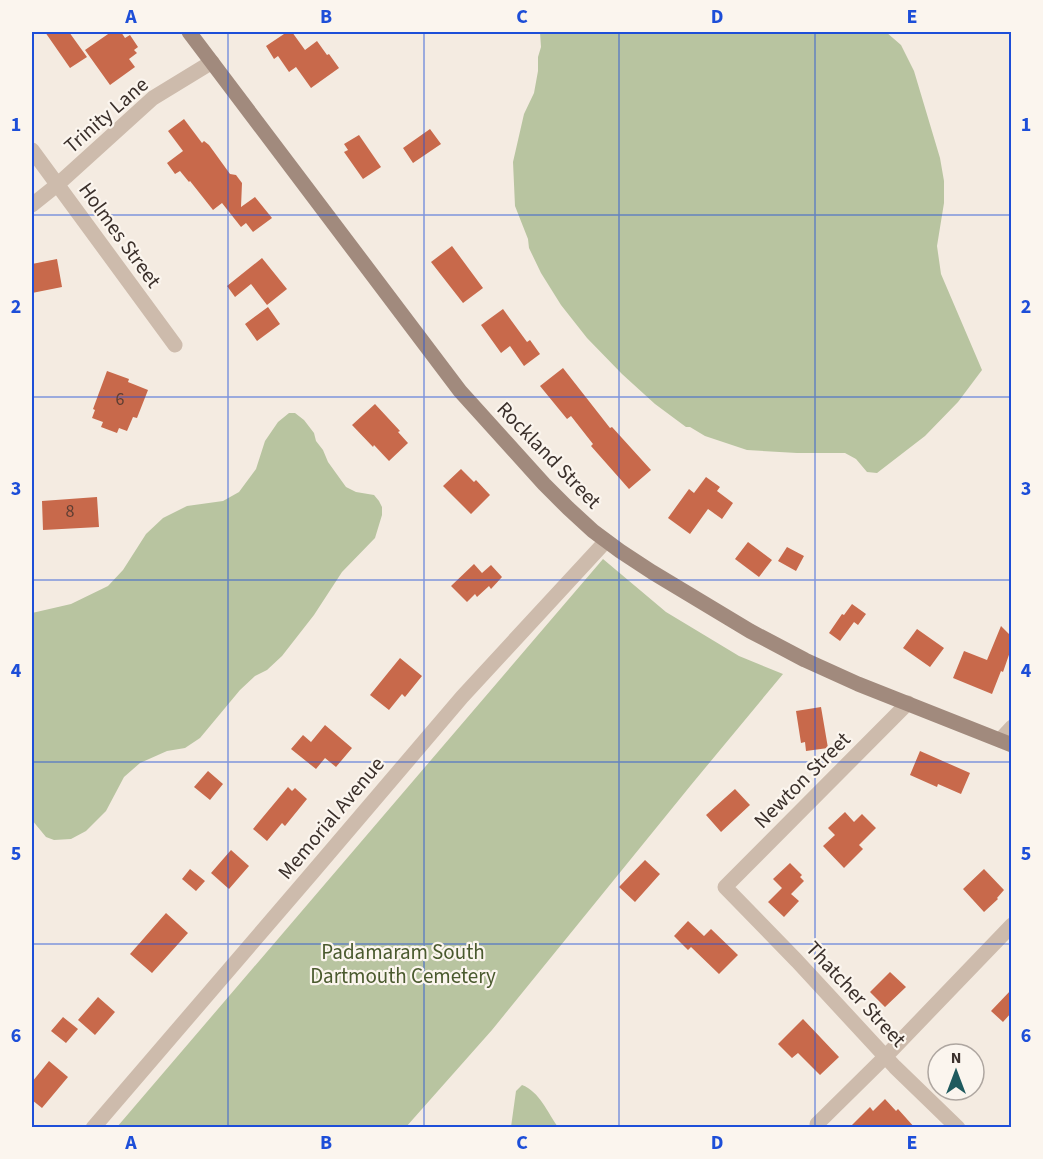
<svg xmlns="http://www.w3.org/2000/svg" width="1043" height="1159" font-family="'Source Sans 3',sans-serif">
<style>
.green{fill:#b8c4a0}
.building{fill:#c8694b}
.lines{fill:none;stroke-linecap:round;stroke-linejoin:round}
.street{stroke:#cdbbac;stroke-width:15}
.secondary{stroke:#a18a7d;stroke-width:15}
.grid{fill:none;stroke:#1d4ed8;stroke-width:1.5;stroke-opacity:0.55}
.labels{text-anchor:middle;stroke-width:4.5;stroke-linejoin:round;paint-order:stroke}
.number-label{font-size:18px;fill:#5e3e33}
.street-label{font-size:21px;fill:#3b302b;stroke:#fbf5ee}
.park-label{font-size:21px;fill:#4a5a2e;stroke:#fbf5ee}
.neatline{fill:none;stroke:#1d4ed8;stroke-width:2}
.grid-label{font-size:20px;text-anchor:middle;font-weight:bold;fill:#1d4ed8}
</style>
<rect width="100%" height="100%" fill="#f4ebe1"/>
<path class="green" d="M540,32h346l15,13 13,26 26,87 4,23v22l-7,43 4,28 41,96 -24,32 -33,34 -48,37 -10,-1 -11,-13 -11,-6h-48l-50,-3 -42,-14 -15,-9h-4l-31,-23 -33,-30 -35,-36 -26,-33 -20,-32 -12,-25 -1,-9 -13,-33 -2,-44 11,-48 10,-21 4,-22v-14l3,-10z
M289,413h6l9,7 10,13 2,8 7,9 5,12 18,25 10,5 18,3 5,6 3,6v8l-7,23 -33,34 -28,43 -32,41 -15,14 -12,6 -15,14 -40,48 -15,10 -18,3 -27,12 -16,14 -18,34 -20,20 -15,8 -17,1 -8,-3 -14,-17v-207l39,-9 37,-18 15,-16 23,-36 17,-16 24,-12 36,-5 16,-9 17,-23 9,-28 13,-19z
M603,559l63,53 73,44 44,18 -92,111 -199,245 -86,97h-289z
M522,1085c17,6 26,28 36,42h-47l5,-36z"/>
<path class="building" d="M45,32h24l18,25 -17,11z
M111,32h10l4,6 5,-3 8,12 -4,3 3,3 -8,6 6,8 -25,18 -25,-35z
M287,32h5l13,18 12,-9 10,14 2,-1 10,14 -28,20 -15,-21 -7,5 -11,-16 -4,3 -8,-13z
M184,119l18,24 2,-2 5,4 21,29 6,1 6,8 -1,24 14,-10 17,21 -19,14 -7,-9 -5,4 -19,-24 -9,7 -23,-29 -1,1 -9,-11 -5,3 -8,-11 16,-12 -15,-20z
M430,129l11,15 -28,19 -10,-15z
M359,135l22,32 -18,12 -19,-27 4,-2 -4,-6z
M452,246l31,42 -20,15 -32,-41z
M262,258l25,31 -20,16 -16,-21 -16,13 -8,-11z
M57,259l5,28 -30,6v-29z
M268,307l12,17 -23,17 -12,-17z
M503,309l24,33 3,-2 10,14 -16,12 -14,-20 -9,7 -20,-28z
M563,368l47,60 2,-1 39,43 -22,19 -38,-43 2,-2 -22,-28 -4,3 -27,-33z
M107,371l22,8 -1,3 20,8 -11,28 -4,-1 -6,14 -8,-3 -2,5 -16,-6 2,-5 -11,-4 3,-8 -2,-1z
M375,404l25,27 -2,1 10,11 -19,18 -15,-16 -1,2 -21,-22z
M461,469l13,13 2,-2 14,15 -19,19 -28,-28z
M706,477l14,10 -3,4 16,12 -11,16 -14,-10 -18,25 -22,-16 21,-29 5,4z
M97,497l2,30 -56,3 -1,-29z
M748,542l24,18 -13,17 -24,-18z
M787,547l17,9 -8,15 -18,-10z
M474,564l8,9 9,-8 11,12 -11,12 -2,-3 -12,11 -2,-3 -8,8 -16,-16z
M852,604l14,10 -8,11 -4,-3 -14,19 -11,-8 13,-19 2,1z
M1001,626l10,10v13l-8,23 -2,-1 -9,23 -39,-16 11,-27 23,9z
M917,629l27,19 -14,19 -27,-19z
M400,658l22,18 -17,21 -3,-3 -13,16 -19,-15z
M821,707l7,41 -22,3 -1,-9 -4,1 -5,-32z
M325,725l27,23 -16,19 -11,-9 -9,11 -25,-20 12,-14 8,7z
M920,751l50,22 -9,21 -23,-10 -1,3 -27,-12z
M208,771l15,13 -13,16 -16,-13z
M288,787l4,4 3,-3 12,11 -22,27 -3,-3 -15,18 -14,-12z
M735,789l15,16 -29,27 -15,-17z
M845,812l9,10 8,-8 14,14 -17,17 4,4 -19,19 -21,-22 12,-11 -7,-7z
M231,850l18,16 -20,23 -18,-16z
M645,860l15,14 -25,28 -16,-15z
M790,863l12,12 -2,2 4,4 -13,13 8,7 -15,16 -16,-15 14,-14 -9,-9z
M190,869l15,12 -9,10 -14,-12z
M984,869l20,21 -7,8 1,1 -14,13 -21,-23z
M166,913l22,20 -36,40 -22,-19z
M688,921l16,15 7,-7 27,26 -19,19 -28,-27 -3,3 -14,-14z
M890,972l16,15 -21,20 -15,-15z
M1011,990v23l-8,9 -12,-11z
M98,997l17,15 -20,23 -17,-15z
M63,1017l15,12 -12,14 -15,-12z
M803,1019l36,38 -19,18 -22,-22 -6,5 -14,-14z
M49,1061l19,16 -26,31 -10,-8v-18z
M885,1099l11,12 2,-2 17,19h-66l21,-21 3,4z"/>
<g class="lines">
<path class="street" d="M32,150l143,195
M32,205l25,-20 96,-87 59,-36
M908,703l-183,184 72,74 98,106 63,61
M1000,740l12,-13
M817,1124l69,-68 126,-131
M93,1128l219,-255 150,-176 144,-156"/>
<path class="secondary" d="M189,32l271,359 84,93 24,24 25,23 27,20 32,21 98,59 55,29 53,24 154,61"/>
</g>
<path class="grid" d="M228,32v1096M424,32v1096M619,32v1096M815,32v1096M32,215h980M32,397h980M32,580h980M32,762h980M32,944h980"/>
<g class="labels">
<g class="number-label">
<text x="120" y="405">6</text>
<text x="70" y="517">8</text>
</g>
<g class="street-label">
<text transform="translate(106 115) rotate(-41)" y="7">Trinity Lane</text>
<text transform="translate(120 235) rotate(54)" y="7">Holmes Street</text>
<text transform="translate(549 455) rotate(46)" y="7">Rockland Street</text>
<text transform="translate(802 780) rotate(-45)" y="7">Newton Street</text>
<text transform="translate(331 818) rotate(-50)" y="7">Memorial Avenue</text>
<text transform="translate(856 994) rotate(47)" y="7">Thatcher Street</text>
</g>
<g class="park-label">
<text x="403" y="959">Padamaram South<tspan x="403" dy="24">Dartmouth Cemetery</tspan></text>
</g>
</g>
<rect width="1043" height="1159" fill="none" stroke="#fbf5ee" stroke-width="66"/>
<g transform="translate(956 1072)"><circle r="28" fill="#fbf5ee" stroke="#aea6a0" stroke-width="1.5"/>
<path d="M0-4.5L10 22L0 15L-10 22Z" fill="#1f5a5e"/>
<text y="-9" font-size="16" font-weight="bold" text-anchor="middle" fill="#3b302b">N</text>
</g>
<rect x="33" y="33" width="977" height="1093" class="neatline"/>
<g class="grid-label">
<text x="131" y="23">A</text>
<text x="326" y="23">B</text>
<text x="522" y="23">C</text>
<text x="717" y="23">D</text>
<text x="912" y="23">E</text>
<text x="16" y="131">1</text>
<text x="1026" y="131">1</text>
<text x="16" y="313">2</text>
<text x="1026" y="313">2</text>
<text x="16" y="495">3</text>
<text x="1026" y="495">3</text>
<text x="16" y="677">4</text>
<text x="1026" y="677">4</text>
<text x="16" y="860">5</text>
<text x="1026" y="860">5</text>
<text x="16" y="1042">6</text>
<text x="1026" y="1042">6</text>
<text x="131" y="1149">A</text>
<text x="326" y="1149">B</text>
<text x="522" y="1149">C</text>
<text x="717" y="1149">D</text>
<text x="912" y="1149">E</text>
</g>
</svg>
